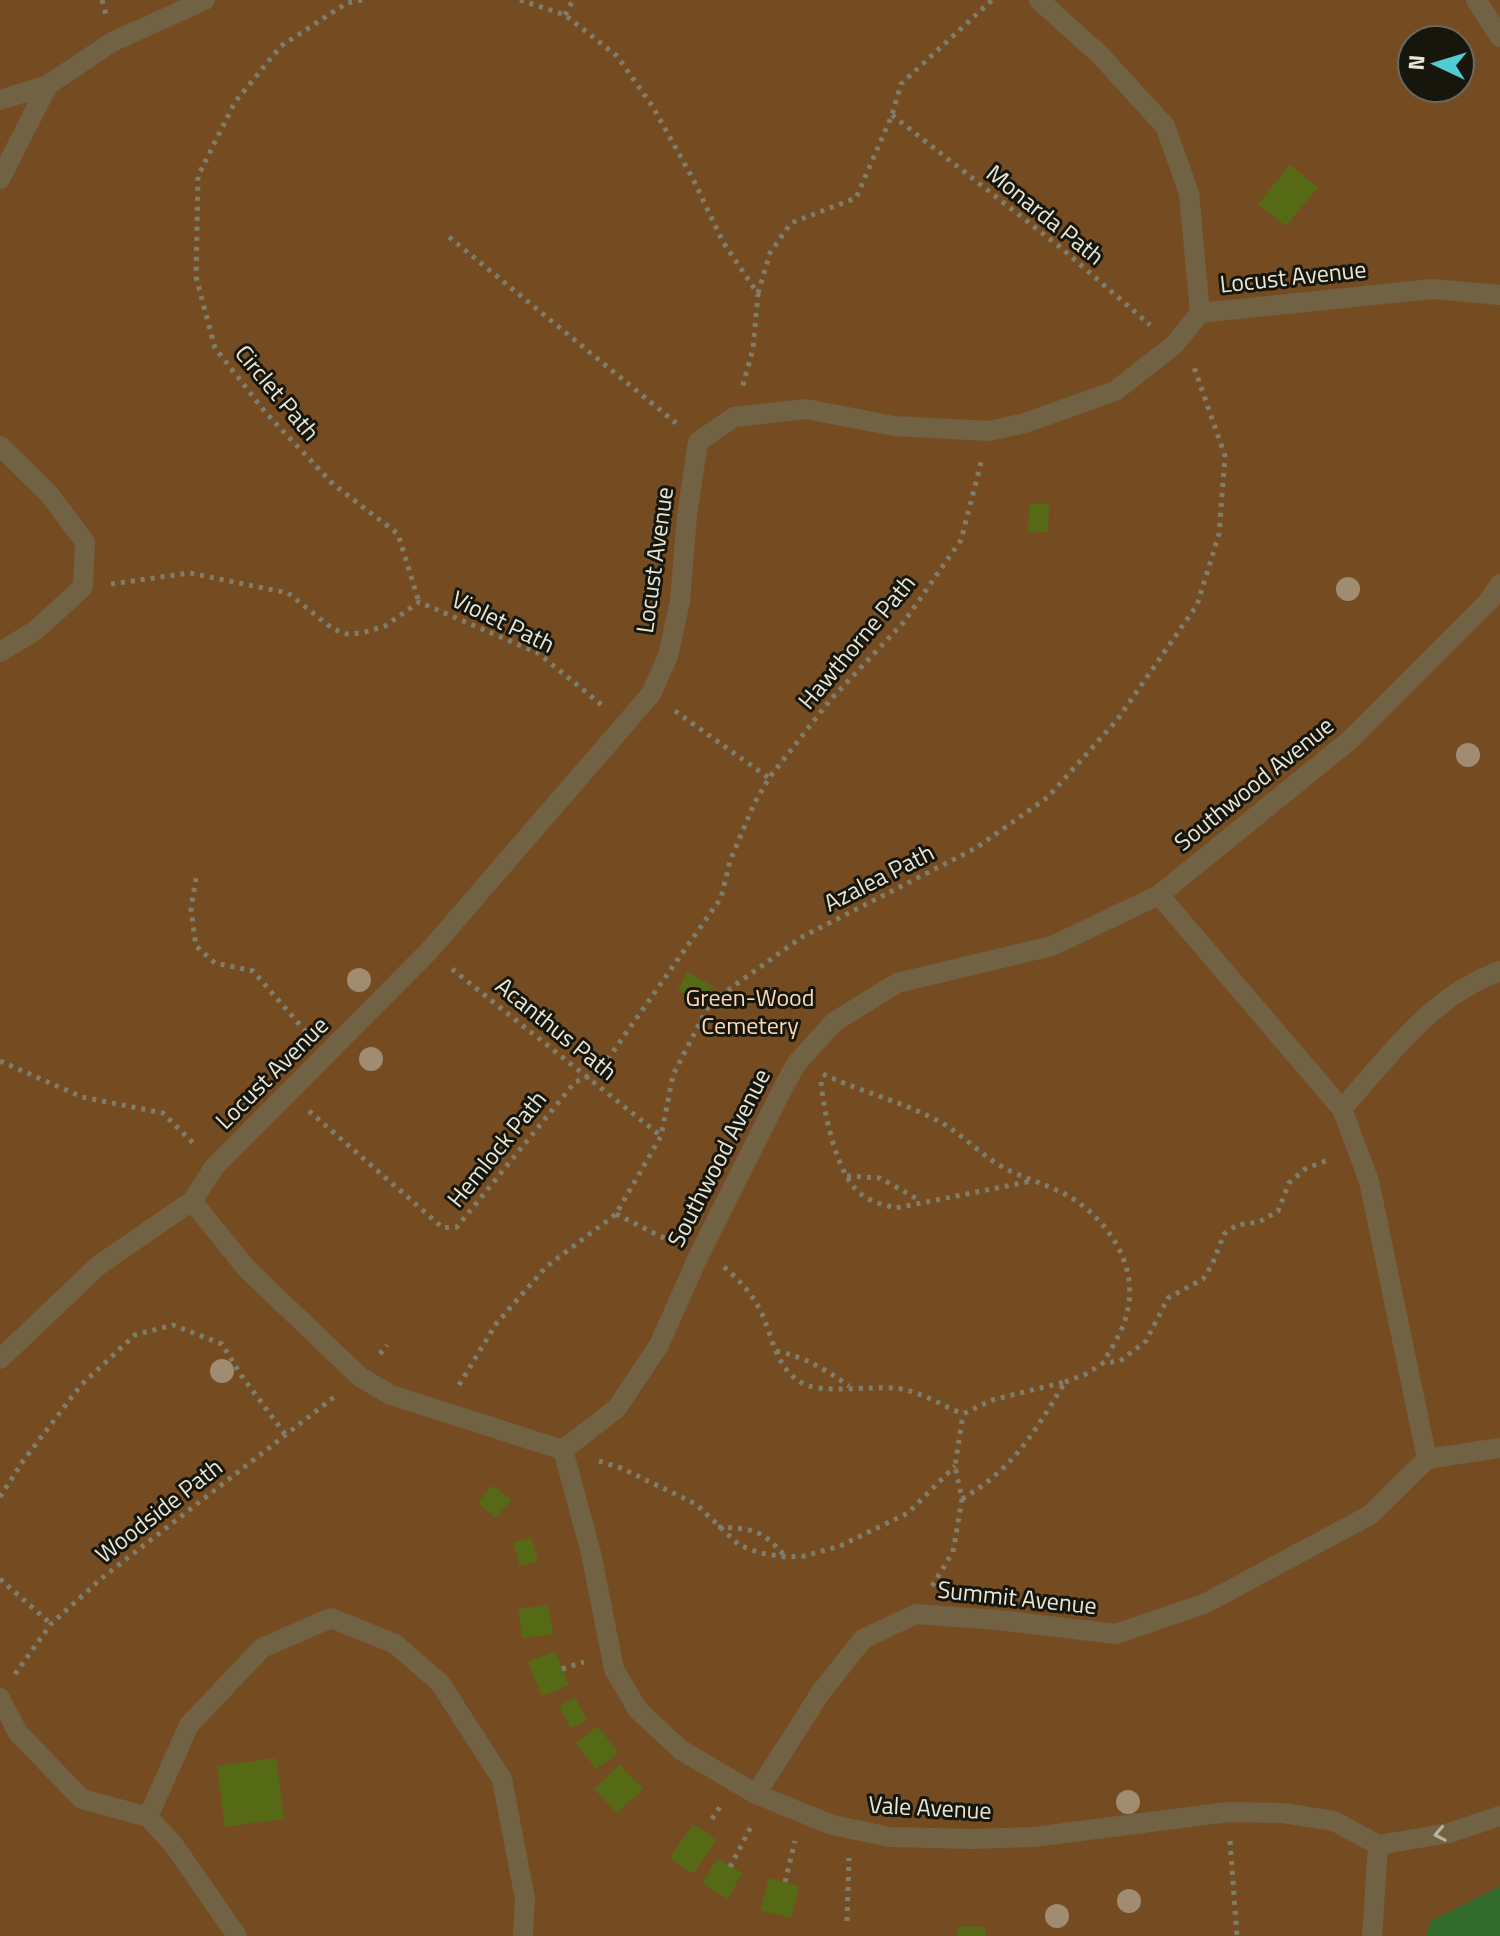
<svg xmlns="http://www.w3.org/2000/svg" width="1500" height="1936" font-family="'Titillium Web',sans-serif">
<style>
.green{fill:#754c22;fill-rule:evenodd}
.water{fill:#336b2e}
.building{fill:#566a16}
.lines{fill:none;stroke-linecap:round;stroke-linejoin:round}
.path{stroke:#7f7d6b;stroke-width:5;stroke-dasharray:4 6;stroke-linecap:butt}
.lane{stroke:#726244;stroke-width:20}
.tree{fill:#a08c71}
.oneway{stroke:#b8b19d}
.labels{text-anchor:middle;stroke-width:6;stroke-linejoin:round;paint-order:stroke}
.street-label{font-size:24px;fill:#e7e6d9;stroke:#17160c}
.park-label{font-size:24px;fill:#fbd9ba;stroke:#17160c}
</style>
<rect width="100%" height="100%" fill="#312e18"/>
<path class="green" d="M0,0h1500v1936h-1500zM1412,40h48v48h-48z"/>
<path class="water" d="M1500,1886v50h-74l5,-15z"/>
<path class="building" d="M1290,165l28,22 -32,39 -28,-22z
M1029,503l20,1 -1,28 -20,-1z
M687,972l26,14 -10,18 -25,-14z
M493,1485l18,15 -16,18 -17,-16z
M531,1537l7,24 -18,5 -7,-23z
M548,1605l5,29 -31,4 -4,-29z
M555,1651l14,34 -27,11 -14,-34z
M575,1697l12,23 -16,8 -12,-22z
M598,1726l20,27 -22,16 -20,-26z
M276,1758l8,61 -59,8 -8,-61z
M620,1765l23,24 -26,24 -23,-24z
M693,1824l23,16 -23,34 -23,-16z
M717,1859l25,14 -14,26 -26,-15z
M769,1878l30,8 -8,32 -31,-8z
M958,1926l28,1 -1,9h-27z"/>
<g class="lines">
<path class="path" d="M102,0l4,15
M362,0l-15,3 -66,43 -46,56 -37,74 -2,101 19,71 51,65 67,71 65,50 21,68
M520,0l45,15 52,41 36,51 40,72 30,63 35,52 -5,55 -11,39
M565,15l8,-15
M892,115l168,132 90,78
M449,237l227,186
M758,293l12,-40 21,-30 65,-25 36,-83 9,-31 91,-84
M111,584l79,-11 98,20 45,36 14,5 15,-1 23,-7 34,-24 119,51 65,53
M675,711l94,67
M196,878l-5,31 5,37 19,17 38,8 54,62
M452,969l209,167
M0,1061l82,36 81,16 32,32
M823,1074c40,19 86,29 124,52 20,13 38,32 59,43 19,9 38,15 57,24 42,22 77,71 64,120 -4,18 -15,34 -24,50
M821,1082c3,30 15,93 40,112 10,8 23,11 35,14l136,-27
M309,1111l134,117 14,-1 118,-145 23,-9 123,-175 9,-37 24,-57 15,-26 62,-79 73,-77 57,-82 21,-81
M847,1176l33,2 41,23
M616,1214l56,28
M724,1267c15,13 27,25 36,43 13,25 14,57 42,73 18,11 68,3 92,5 24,2 47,17 69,26
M776,1351c29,6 49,18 73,35
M380,1354l7,-9
M1065,1382l21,-8 17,-11 17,-2 26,-20 22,-43 35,-19 9,-14 12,-31 13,-9 22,-3 19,-11 11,-28 16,-14 25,-10
M459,1385l37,-61 50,-57 70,-53 45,-78 12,-61 37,-72 92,-66 174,-89 72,-51 69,-77 80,-115 22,-71 6,-78 -32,-92
M599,1461l22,7 75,36 43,41 21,8 26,4 18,-1 36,-10 68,-33 47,-47
M0,1497l23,-36 58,-76 54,-50 38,-10 49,19 19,31 44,59
M962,1499c53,-32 72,-66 103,-117l-73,18 -29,14
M718,1527c36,2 43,2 67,29
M0,1579l51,45
M932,1586l21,-34 9,-53 -7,-33 8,-52
M562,1669l22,-7
M15,1674l36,-50 51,-46 236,-184
M712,1819l8,-12
M1230,1841l7,95
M730,1867l23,-44
M785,1882l10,-41
M847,1921l2,-63"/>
<path class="lane" d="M1039,0l61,55 65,71 24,67 11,120
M1476,0l24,37
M0,100l48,-15 64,-43 93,-42
M0,179l48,-94
M0,446l49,48 36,48 -2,45 -47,43 -36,22
M1159,895l183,214 27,72 58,278
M1342,1109c46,-52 90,-114 158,-138
M192,1201l55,68 113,108 31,18 172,55 54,-42 42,-63 40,-90 86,-171 12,-21 37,-41 63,-39 155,-37 107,-51 192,-156 138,-138 11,-17
M0,1359l99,-94 93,-64 23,-35 214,-215 222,-257 17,-38 12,-55 7,-86 11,-73 36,-25 72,-8 88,17 95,5 36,-8 90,-32 59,-46 26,-32 232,-24 68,6
M563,1450l28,103 23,116 24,41 43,40 75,44 76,31 58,12 83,2 61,-2 194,-25 55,1 51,8 44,24
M0,1698l18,35 64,66 66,18
M756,1794l65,-102 42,-53 53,-25 82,6 118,14 90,-31 164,-88 57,-56 73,-11
M1378,1845l71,-12 51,-17
M237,1936l-64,-92 -25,-27 41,-92 73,-77 69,-30 64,26 45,39 62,96 23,120 -2,37
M1372,1936l6,-91"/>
</g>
<g class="tree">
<circle cx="1348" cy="589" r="12"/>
<circle cx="1468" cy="755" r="12"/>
<circle cx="359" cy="980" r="12"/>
<circle cx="371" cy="1059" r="12"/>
<circle cx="222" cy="1371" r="12"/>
<circle cx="1128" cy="1802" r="12"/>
<circle cx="1129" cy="1901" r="12"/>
<circle cx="1057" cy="1916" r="12"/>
</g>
<defs><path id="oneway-chevron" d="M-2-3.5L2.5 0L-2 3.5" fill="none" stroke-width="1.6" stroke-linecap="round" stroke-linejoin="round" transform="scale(2)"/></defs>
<use class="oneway" href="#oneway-chevron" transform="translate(1440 1834) rotate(169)"/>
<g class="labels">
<g class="street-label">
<text transform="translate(1045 215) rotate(39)" y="8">Monarda Path</text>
<text transform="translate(1293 277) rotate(-6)" y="8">Locust Avenue</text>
<text transform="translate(277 393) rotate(50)" y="8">Circlet Path</text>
<text transform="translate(655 560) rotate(-82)" y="8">Locust Avenue</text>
<text transform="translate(503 622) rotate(26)" y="8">Violet Path</text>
<text transform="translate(857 642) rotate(-50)" y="8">Hawthorne Path</text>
<text transform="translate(1254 784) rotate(-39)" y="8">Southwood Avenue</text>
<text transform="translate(879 878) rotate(-27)" y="8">Azalea Path</text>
<text transform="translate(556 1029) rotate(39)" y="8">Acanthus Path</text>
<text transform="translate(272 1073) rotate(-45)" y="8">Locust Avenue</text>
<text transform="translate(497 1149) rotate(-51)" y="8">Hemlock Path</text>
<text transform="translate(719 1158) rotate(-63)" y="8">Southwood Avenue</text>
<text transform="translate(159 1511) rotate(-38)" y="8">Woodside Path</text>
<text transform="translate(1017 1598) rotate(6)" y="8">Summit Avenue</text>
<text transform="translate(930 1808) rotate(3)" y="8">Vale Avenue</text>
</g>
<g class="park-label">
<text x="750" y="1006">Green-Wood<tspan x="750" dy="28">Cemetery</tspan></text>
</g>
</g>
<g transform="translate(1436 64) rotate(274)"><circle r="38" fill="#17160c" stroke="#6a695e" stroke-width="2"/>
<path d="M0-6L14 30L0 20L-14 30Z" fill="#51ccd3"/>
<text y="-12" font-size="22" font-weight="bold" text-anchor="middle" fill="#e7e6d9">N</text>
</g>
</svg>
